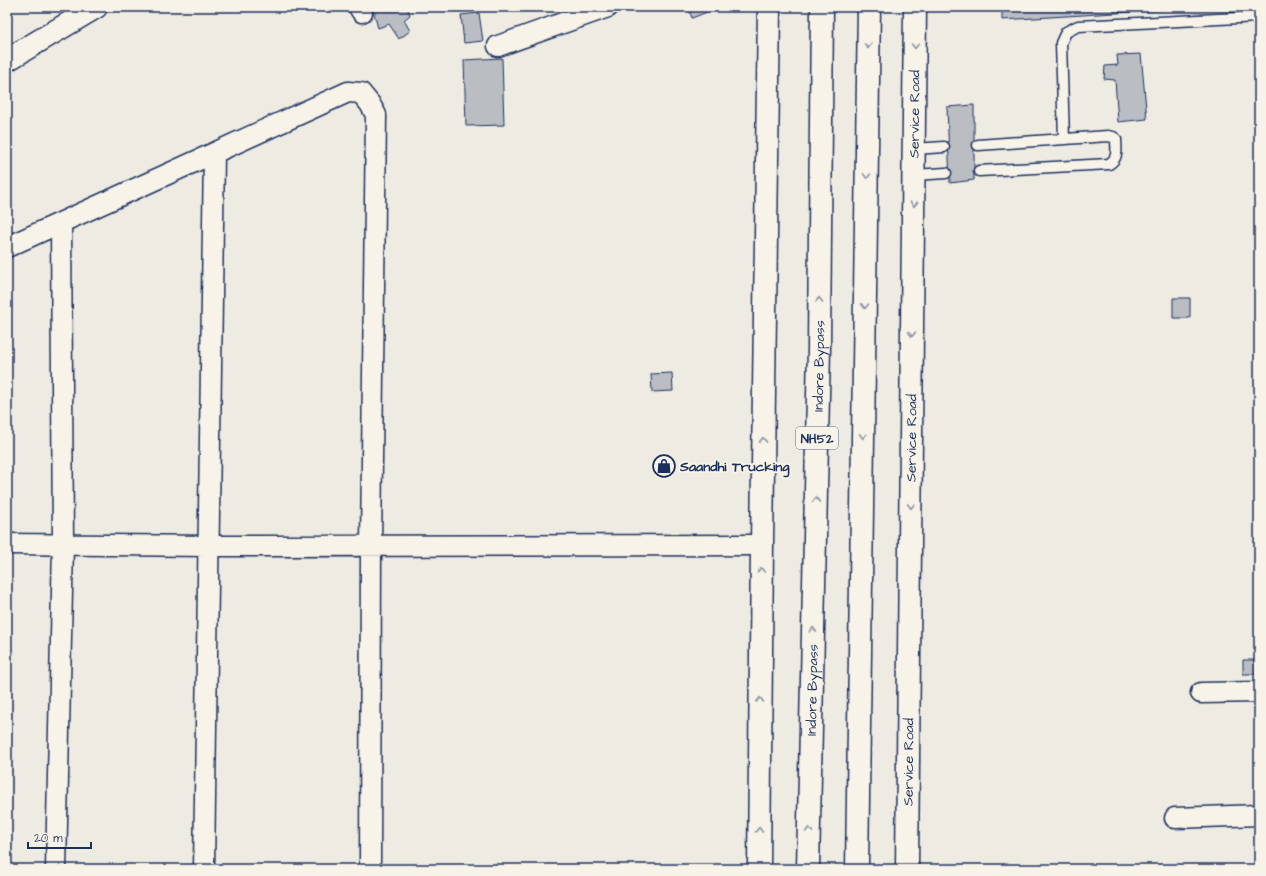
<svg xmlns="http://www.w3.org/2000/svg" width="1266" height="876" font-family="'Architects Daughter',sans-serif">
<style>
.building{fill:#babdc2;stroke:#1b2f5e}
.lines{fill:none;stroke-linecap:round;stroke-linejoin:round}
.service-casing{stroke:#1b2f5e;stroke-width:13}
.minor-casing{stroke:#1b2f5e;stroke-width:23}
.tertiary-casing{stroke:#1b2f5e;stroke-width:25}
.trunk-casing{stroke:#1b2f5e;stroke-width:25}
.service{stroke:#f7f3e8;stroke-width:10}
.minor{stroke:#f7f3e8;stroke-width:20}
.tertiary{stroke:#f7f3e8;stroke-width:22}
.trunk{stroke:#f7f3e8;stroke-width:22}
.oneway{stroke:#8991a3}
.labels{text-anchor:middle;stroke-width:4;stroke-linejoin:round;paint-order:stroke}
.shield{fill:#f7f3e8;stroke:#5d6a87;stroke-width:1}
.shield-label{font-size:13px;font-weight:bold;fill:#1b2f5e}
.street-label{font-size:14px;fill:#1b2f5e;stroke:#f7f3e8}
.poi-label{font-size:14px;font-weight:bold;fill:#1b2f5e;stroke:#f7f3e8;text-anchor:start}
</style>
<rect width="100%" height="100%" fill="#eeebe2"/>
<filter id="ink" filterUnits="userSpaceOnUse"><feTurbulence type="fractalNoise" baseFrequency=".025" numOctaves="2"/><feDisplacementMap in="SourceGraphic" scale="8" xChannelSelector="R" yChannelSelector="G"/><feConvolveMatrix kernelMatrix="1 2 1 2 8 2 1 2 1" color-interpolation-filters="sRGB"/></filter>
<g filter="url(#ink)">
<path class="building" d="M378,7h29l3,8 -6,5 6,11 -11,8 -10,-15 -11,4 -5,-18z
M688,7h29v1l-25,10z
M1002,7h210l-210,13z
M479,13l4,28 -19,2 -3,-28z
M1141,54l6,65 -29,3 -3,-42 -11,-1 1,-13 13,-1 -1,-10z
M502,58l2,67 -38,1 -2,-66z
M974,105v75l-24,3 -3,-76z
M1173,298h17v20h-17z
M672,373l1,18 -21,1 -1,-18z
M1243,660h16v14h-16z"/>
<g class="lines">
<g class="service-casing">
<path id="service" d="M1064,139l-3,-96 5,-11 12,-6 181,-9
M978,145l130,-9 5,1 3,2c0,10 3,19 -7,25l-130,7
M914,149l30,-2
M914,175l32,-2"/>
</g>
<g class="minor-casing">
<path id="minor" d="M359,7l3,5
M498,46l110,-39
M214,153l134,-61 13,1 9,11 6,11 -5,431 -1,323
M7,247l207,-94 -10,716
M7,544l203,2 552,-1
M1201,693l58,-1
M1175,818l84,-3
M56,869l7,-325 -2,-321"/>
</g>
<g class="tertiary-casing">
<g id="tertiary">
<path d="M7,60l89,-53"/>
<path d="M759,869l3,-324 7,-538"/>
<path id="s1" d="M907,869l8,-862"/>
</g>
</g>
<g class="trunk-casing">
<g id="trunk">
<path id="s2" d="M808,869l11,-521 3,-341"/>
<path d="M857,869l12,-862"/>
</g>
</g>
<use href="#service" class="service"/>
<use href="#minor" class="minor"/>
<use href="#tertiary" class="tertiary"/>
<use href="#trunk" class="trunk"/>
</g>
<defs><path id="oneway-chevron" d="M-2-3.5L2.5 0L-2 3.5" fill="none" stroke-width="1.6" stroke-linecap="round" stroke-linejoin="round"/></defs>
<g class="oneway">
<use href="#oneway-chevron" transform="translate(868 46) rotate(91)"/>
<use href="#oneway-chevron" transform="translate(915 46) rotate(90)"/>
<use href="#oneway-chevron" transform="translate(867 176) rotate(91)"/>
<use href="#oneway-chevron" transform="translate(914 204) rotate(91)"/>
<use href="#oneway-chevron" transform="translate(819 300) rotate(-89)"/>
<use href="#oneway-chevron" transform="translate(865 306) rotate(91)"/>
<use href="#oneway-chevron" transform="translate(912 334) rotate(91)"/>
<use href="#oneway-chevron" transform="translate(863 436) rotate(91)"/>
<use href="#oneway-chevron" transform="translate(763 440) rotate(-89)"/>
<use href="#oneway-chevron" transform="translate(816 500) rotate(-89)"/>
<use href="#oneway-chevron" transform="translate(911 506) rotate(91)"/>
<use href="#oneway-chevron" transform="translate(761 570) rotate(-89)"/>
<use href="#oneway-chevron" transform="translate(813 630) rotate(-89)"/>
<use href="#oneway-chevron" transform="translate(760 700) rotate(-89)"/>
<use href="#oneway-chevron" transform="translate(759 830) rotate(-89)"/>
<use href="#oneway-chevron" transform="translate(809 830) rotate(-89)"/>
</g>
</g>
<defs>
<g id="shop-ring" transform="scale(1.15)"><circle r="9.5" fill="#f7f3e8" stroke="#1b2f5e" stroke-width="1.5"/><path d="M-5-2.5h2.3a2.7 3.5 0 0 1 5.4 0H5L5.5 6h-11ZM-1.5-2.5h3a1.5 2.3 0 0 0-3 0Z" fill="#1b2f5e"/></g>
</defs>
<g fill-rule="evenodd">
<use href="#shop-ring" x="664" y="466"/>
</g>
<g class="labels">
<rect class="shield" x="796" y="427" width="42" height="22" rx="3"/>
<g class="shield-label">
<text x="817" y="443">NH52</text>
</g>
<g class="street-label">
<text dy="5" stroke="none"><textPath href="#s1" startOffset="755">Service Road</textPath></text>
<text dy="5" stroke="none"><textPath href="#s2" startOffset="503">Indore Bypass</textPath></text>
<text dy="5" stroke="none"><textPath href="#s1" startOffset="431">Service Road</textPath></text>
<text dy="5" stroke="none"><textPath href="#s2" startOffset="179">Indore Bypass</textPath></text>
<text dy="5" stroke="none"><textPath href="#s1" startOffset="107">Service Road</textPath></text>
</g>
<g class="poi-label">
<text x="680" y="471">Saandhi Trucking</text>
</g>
</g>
<rect width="1266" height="876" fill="none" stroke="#f7f3e8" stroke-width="24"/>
<rect x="12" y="12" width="1242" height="852" fill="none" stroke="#1b2f5e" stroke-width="1.5" filter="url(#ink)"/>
<path d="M28 842v6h63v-6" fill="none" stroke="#1b2f5e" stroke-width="2"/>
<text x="34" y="842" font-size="12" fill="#1b2f5e" stroke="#f7f3e8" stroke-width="3" paint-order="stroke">20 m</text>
</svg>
